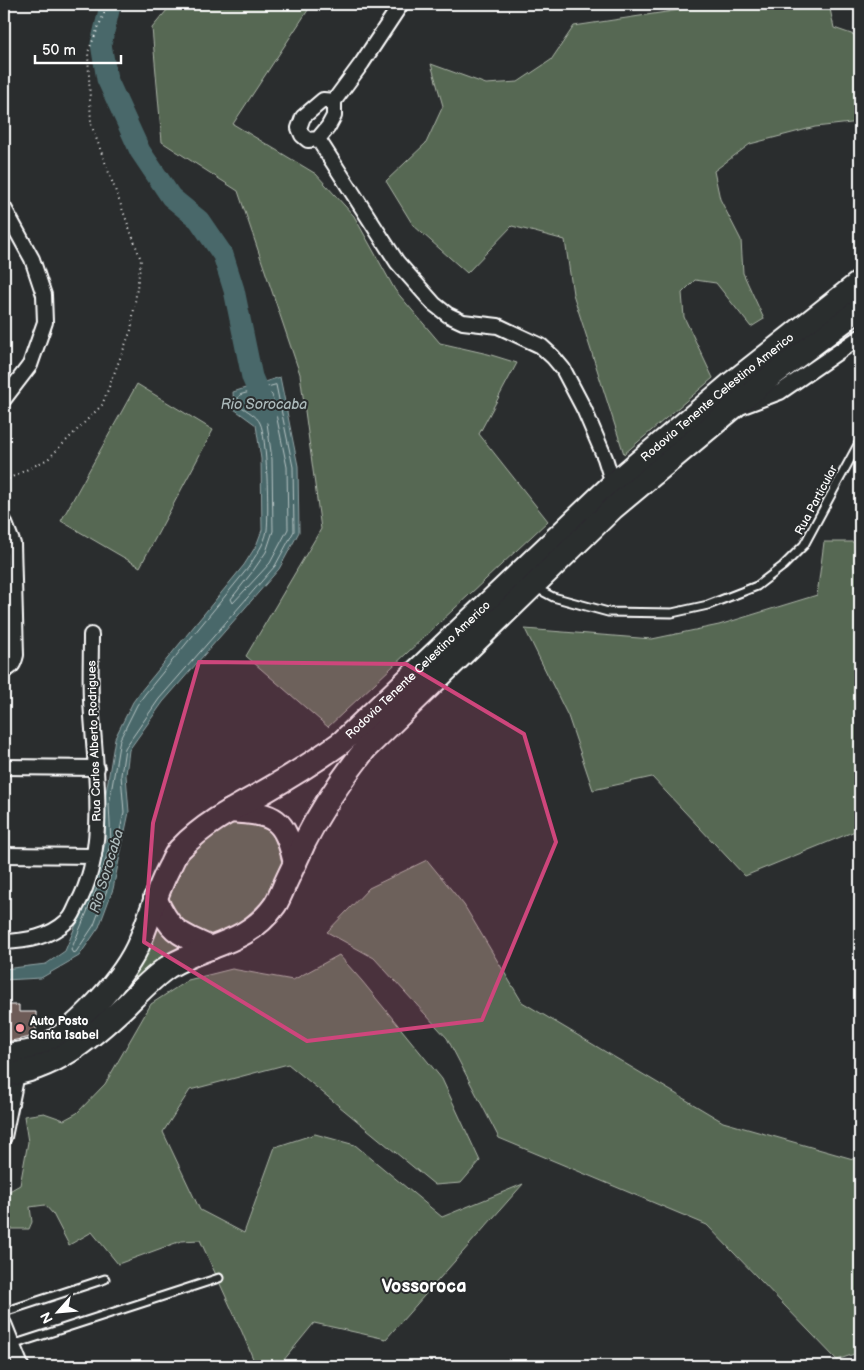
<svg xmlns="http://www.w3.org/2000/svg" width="864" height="1370" font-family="'Balsamiq Sans',sans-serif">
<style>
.green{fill:#576852;stroke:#abb4a8}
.water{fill:#49686a;stroke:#92a4a6}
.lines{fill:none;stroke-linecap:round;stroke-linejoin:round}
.shore{stroke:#b6c3c3;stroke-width:1}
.river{stroke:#49686a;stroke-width:21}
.building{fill:#6e5c58;stroke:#fff}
.service-casing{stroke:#fff;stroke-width:11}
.minor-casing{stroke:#fff;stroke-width:18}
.trunk-casing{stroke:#fff;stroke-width:26}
.path{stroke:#fff;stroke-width:2;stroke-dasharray:1 4;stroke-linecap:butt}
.service{stroke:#2a2d2e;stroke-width:7}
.minor{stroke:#2a2d2e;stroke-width:14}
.trunk{stroke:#2a2d2e;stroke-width:22}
.marked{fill:#ce467c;fill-opacity:0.2;stroke:#ce467c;stroke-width:4;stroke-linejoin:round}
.poi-dot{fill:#ff9aa2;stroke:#2a2d2e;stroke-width:2}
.labels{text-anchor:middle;stroke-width:4;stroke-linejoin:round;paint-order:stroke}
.street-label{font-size:12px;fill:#fff;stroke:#2a2d2e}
.poi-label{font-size:12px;font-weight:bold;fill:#fff;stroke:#2a2d2e;text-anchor:start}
.water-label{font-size:14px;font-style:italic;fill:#adbbbc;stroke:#2a2d2e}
.district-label{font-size:18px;font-weight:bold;fill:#fff;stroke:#2a2d2e}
</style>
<rect width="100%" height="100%" fill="#2a2d2e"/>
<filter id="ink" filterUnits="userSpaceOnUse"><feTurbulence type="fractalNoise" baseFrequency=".02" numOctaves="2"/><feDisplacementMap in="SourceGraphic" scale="10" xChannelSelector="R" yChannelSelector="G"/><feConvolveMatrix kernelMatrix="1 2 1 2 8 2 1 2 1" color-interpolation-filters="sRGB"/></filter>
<g filter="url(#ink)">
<path class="green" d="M172,4h140l-79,120 83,50 38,42 41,74 45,53 48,11 29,9 -38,71 69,87 -220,206 -82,-71 75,-127 -21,-155 -62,-183 -76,-49 -10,-114z
M689,4h140l5,24 26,9v85l-45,5 -65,17 -36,27 6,28 21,41 2,33 21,46 -13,8 -35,-44 -21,-3 -13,13 2,24 29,61 -89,76 -51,-160 -8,-54 -53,-14 -45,47 -54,-48 -27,-44 40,-38 17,-37 -12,-42 55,20 32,-2 33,-22 23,-34 112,-17z
M137,384l76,46 -73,137 -79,-46z
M824,542h32l4,5v282l-115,47 -93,-99 -59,13 -25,-74 -43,-87 127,10 67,-14 98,-30z
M262,818l24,34 -8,27 -17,24 -23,21 -21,10 -15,2 -11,-3 -19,-23 -3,-15 9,-25 18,-27 38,-24z
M427,860l37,45 58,97 201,120 137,39v191l-23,8 -130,-135 -208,-87 -52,-100 -73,-80 -47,-26 42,-44z
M158,915l28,32 -77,65 -54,36z
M339,955l23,26 80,98 38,82 -19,22 -26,2 -147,-121 -98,26 -27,42 37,78 44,23 31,-86 40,-13 40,11 87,72 81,-33 -137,155 -72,-16 -35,43h-23l-14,-34 -42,-92 -19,1 -63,23 -26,-32 -23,13 -16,-31 -8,-9 -15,2 2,15 -3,7h-25v-35l16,-9 8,-43 -4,-26 20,-3 20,7 13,-7 28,-29 46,-80 37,-24 44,-11 61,11z"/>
<path class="water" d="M280,377l18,89 1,66 -20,37 -116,133 -34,48 -3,25 3,37 -16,77 -14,38 -20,29 -38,22 -37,2v-11l42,-5 19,-13 27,-65 14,-45 -2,-36 11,-67 18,-36 8,-11 103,-126 12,-19 6,-16 -1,-71 -5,-34 -22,-16 -1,-17z"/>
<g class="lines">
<path class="shore" d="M276,385l17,82 1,64 -19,35 -116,133 -34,49 -4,27 3,37 -16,75 -14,38 -18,27 -3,1 -2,-3 26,-62 14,-46 -2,-37 11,-66 17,-34 8,-11 103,-126c7,-12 17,-24 19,-38 2,-17 0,-94 -7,-107 -3,-7 -14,-13 -20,-17l-2,-8 2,-3z
M270,393l2,2 15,72 1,62 -18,34 -37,40 -2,-4 22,-28 13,-19 7,-21 -1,-72 -5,-36 -4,-7 -16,-14 1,-3z"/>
<path class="river" d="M112,4l-2,2 -9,38 6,35 33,72 31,46 28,23 24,35 11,35 18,87 15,35"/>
</g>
<path class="building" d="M4,1005h15v7h17v24l-30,6z"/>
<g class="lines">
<g class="service-casing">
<path id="service" d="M536,588l17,9 55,15 64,1 36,-8 49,-19 26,-20 21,-21 56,-104
M4,1312l101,-33
M12,1345l207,-67"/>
</g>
<g class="minor-casing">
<path id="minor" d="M334,101l-11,-1 -20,17 -4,11 3,7 6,5 10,-1 10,-12 6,-11v-15l28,-38 39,-59
M318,139l79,123 37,42 14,11 15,7 35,4 43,20 12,11 10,12 21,40 21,49 8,26
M4,208l28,51 12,36 1,27 -15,43 -26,34
M743,406l37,-14 80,-55
M4,521l9,23 3,111c-2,8 -4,13 -12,15
M4,767l93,1
M4,855l90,1
M4,942c23,-1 46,-5 63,-21 5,-3 7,-10 10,-16 33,-58 17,-142 14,-205 -1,-22 0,-44 0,-65
M4,1137l13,-63
M4,1324l17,42"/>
</g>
<g class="trunk-casing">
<g id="trunk">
<path d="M230,811c46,3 54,6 65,52"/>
<path d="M155,898c16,34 22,35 56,50"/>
<path id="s1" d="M4,1055c12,-1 26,-2 37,-7 34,-15 85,-72 99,-107 11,-26 17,-52 31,-77 3,-6 5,-12 10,-16 23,-24 52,-39 81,-55 28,-16 54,-32 80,-51l271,-258 119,-101 128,-101"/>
<path d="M4,1075c49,-4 87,-37 122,-70 13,-13 27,-28 42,-38 37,-23 79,-22 107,-62 4,-6 7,-14 10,-21 6,-13 13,-27 19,-41 17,-34 38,-65 62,-95l247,-240 157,-131 90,-68"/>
</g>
</g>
<path class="path" d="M4,481l44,-22 54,-54 29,-75 10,-70 -50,-136 -3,-72 20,-48"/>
<use href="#service" class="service"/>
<use href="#minor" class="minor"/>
<use href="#trunk" class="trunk"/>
</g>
</g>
<path class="marked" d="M199,662l207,2 118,70 32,108 -74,178 -175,21 -163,-99 9,-119z"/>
<circle class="poi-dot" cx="20" cy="1028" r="5"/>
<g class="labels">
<g class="street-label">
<text dy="4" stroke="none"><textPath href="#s1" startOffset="991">Rodovia Tenente Celestino Americo</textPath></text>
<text transform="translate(816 500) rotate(-62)" y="4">Rua Particular</text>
<text dy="4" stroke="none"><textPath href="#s1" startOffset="586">Rodovia Tenente Celestino Americo</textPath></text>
<text transform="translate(94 741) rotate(-92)" y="4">Rua Carlos Alberto Rodrigues</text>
</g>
<g class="poi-label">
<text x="30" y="1025">Auto Posto<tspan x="30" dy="14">Santa Isabel</tspan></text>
</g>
<g class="water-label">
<text x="264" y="409">Rio Sorocaba</text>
<text transform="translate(106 871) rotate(-73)" y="5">Rio Sorocaba</text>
</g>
<g class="district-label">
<text x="424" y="1292">Vossoroca</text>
</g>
</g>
<rect width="864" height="1370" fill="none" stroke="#2a2d2e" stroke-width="20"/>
<rect x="10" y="10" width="844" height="1350" fill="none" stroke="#fff" stroke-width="2" filter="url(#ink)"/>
<g transform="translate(58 1312) rotate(243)" stroke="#2a2d2e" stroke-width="4" paint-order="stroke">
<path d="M0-4L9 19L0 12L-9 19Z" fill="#ffffff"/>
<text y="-8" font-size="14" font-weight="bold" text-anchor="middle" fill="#ffffff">N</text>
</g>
<path d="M35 55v8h86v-8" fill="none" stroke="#ffffff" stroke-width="2.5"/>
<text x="42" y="55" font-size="15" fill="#ffffff" stroke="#2a2d2e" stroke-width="4" paint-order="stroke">50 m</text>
</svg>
